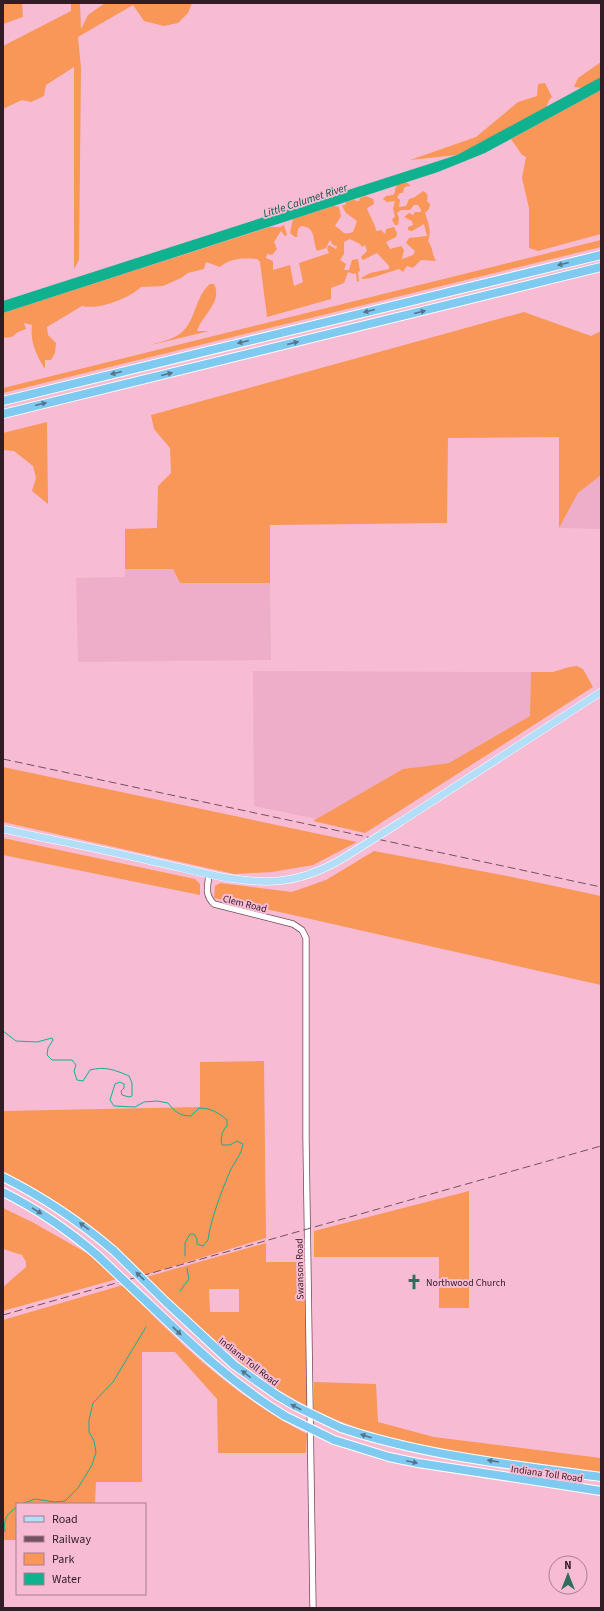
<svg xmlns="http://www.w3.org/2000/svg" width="604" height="1611" font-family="'Source Sans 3',sans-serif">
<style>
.built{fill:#eeadc8}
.green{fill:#f89758;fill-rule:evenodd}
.water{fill:#10b18f}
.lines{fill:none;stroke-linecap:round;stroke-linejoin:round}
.stream{stroke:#10b18f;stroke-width:1}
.tertiary-casing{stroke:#78475d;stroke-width:7}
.primary-casing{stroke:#fff;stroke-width:8}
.motorway-casing{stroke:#fff;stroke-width:10}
.tertiary{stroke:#fff;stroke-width:5.5}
.primary{stroke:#b2dff7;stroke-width:7}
.motorway{stroke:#7fcaf1;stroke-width:8}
.rail{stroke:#735160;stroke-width:1;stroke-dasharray:8 4;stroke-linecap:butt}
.primary-bridge-casing{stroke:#fff;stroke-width:8;stroke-linecap:butt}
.motorway-bridge-casing{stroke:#fff;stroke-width:10;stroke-linecap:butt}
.primary-bridge{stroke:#b2dff7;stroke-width:7}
.motorway-bridge{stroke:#7fcaf1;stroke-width:8}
.oneway{fill:#58738c}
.labels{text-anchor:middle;stroke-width:4;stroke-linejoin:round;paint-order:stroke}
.street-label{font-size:10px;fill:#321c26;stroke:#f7bcd4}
.poi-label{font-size:10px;fill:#321c26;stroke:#f7bcd4;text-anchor:start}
.water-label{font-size:11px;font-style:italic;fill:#045644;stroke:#f7bcd4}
</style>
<rect width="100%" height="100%" fill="#f7bcd4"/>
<path class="built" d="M599,475h2v54l-42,-1 19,-35z
M125,569h48l7,14h90l1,77 -193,2 -2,-84 49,-1z
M253,671l278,1 -1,44 -81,47 -46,6 -86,50 -63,-13z"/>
<path class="green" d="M3,3h19l1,14 -20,7z
M71,3h9l1,26 7,-14 17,-12h87l-4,10 -10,10 -14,3 -20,-5 -11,-16 -55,32 3,31 -2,192 -5,9v-202l-28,18 -2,11 -13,6 -9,-2 -19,9v-63l68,-35z
M601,62v15l-19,11 -8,-1 4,-9z
M545,83l7,14 -3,3 -3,8 -89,47 -47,5 66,-23 42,-35 19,-6 1,-12z
M601,90v144l-63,17 -9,-3v-40l-7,-30 4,-21 -4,-2 -11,-16z
M401,178l10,8h-4l-3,2 -1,5h-3l-3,4 3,3 -1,7 7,-1 3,-7 6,-2 8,-6c5,2 5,5 4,10l3,3 -1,5 -4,4c3,9 7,18 3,28 5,6 4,14 8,20l-15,-1 -8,8 -6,-2 -4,6 -4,-3 -28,9 -8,1 -2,-1 9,-5 19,-4v-3l-12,-13 -14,7 -2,-3 6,-6 -2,-6 -3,2 -2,-3 -10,-5 -6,3v12l-4,6 6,4 -2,6h5l3,-10 6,-1 2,12 -2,1 1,9 -2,1 -1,-9 -3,1 -5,-2 -4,11 -13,5v11l-64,18 -7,-55 -3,-3c-13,-1 -27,-1 -37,8l-14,-5 -2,7 -16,4 -7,5 -18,8 -22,1c-13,12 -42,23 -59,19l-35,21 1,8 8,8 -1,10 -4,7h-6v9c-9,-15 -15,-26 -13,-44l-8,-2 2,6 -8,3 -6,5 -9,1v-25l267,-86h10l4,-2 3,10 -2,1 -4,-5 -7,11 3,7 -5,6 -5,-1 -1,4 7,3v9l17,-5 4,21 9,-4 -4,-19 30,-10 -2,-5 2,-3 7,4 1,-3 -4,-1 -3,-5 -4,8 -9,3c-5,-10 0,-24 -16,-25l-3,3 -1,8h-2l-5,-4 3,-14 41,-13 5,1 2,9 -6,10c9,5 6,10 18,6l4,-11 -11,-8 -4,-7 4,-2v-2l7,-2 6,1 1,-3 6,-2 7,3 1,5 -7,4c2,7 9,17 9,23l5,-1 4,4 1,-5 8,-2 3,6 -1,4 -10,5 4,7 11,-3 3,4 -2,9 11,-4 2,-4 -9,-8 3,-5 18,-2 -3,-12 -12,7 -4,-1v-3l5,-2 -1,-4 -8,-4 5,-4 4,2 2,-3h6v-2l-3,-5h-4l-4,5h-9l-4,3 2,5 -1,7h-3l-3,-5 3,-4 -2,-7 2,-8 -8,1 -4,-3 3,-3 7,-1 2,-3v-3z
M601,240v7l-598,146v-5z
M210,284h4c9,18 -12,31 -17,47h12l-58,14c9,-3 23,-6 30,-12 15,-12 14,-37 29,-49z
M524,312l67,24 10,-5v144l-23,18 -19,35v-91l-111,1 -1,85 -177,2v58h-90l-7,-14h-48v-40l32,-1 1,-42 13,-13 -1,-25 -16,-19 -3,-14z
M47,422l1,82 -16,-13 4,-13 -3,-12 -19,-15 -11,-1v-17z
M577,666l6,3 10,18 -228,146 -52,-12 90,-52 46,-6 81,-47 1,-44h22l16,-5z
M3,767l354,75 -44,23 -41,7 -38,2 -231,-52z
M3,838l192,41 5,5v11l-197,-40z
M374,851l138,26 89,19v89l-317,-72 -70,-15 1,-12 5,-3 72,9 34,-12z
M264,1061l2,177 -121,37c-46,-45 -84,-75 -142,-102v-62l197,-4v-45z
M469,1191v117h-30v-51h-125v-26z
M3,1208l29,14 62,35 23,22 -114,32v-24l23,-20v-5l-4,-7 -19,-6z
M266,1243v19h39l2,144c-62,-32 -110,-81 -161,-129zM209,1289h30v23h-29z
M123,1285c58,60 109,110 184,149l-1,19h-88l-1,-54 -42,-47h-33v130h-46l-1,22h-78v36h-14v-220z
M314,1382l62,2 2,38 56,15 167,21v14c-95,-14 -200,-20 -287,-62z"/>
<path class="water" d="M601,77v13l-116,63 -47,19 -435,141v-12l454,-146z"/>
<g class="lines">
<path class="stream" d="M3,1031l13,10 21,1 15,-4 1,2 -5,8 -1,7 5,5h20l4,5 -2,6 3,9 6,1 7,-11c15,-4 25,0 39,6l3,7v13l-3,1 -7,-2 -1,-4 3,-3v-4l-4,-2 -5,2 -5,16 4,6 21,1 9,-5 13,-1 11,2c7,9 12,13 23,13l8,-8c11,0 19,4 28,12v6c-5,5 -7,12 -5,19h8l7,-4 6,3c-2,11 -7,16 -12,25 -8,18 -21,52 -23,71l-5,6 -6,-2v-5l-3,-5h-4l-5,9v13
M180,1291l9,-12 -2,-11
M22,1504l13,-5 20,3 10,-1 13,-13 14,-23 4,-13 -2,-11 -5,-9v-12l4,-17 20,-21 33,-55
M3,1533l2,-2c-2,-13 2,-17 12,-24"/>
<g class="tertiary-casing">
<path id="tertiary" d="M209,874c-1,12 -5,20 5,30l79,20 9,6 4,8v201l7,469"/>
</g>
<g class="primary-casing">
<path id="primary" d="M402,821l199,-129
M3,829c50,11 101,21 152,33 39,8 81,22 122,19 25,-2 47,-11 68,-24"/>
</g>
<g class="motorway-casing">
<path id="motorway" d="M3,401l598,-146
M3,414l598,-147
M3,1177c42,21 76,44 111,74
M3,1192c34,17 65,38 94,63
M166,1302l68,63 44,31
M149,1304c43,41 85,81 136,112
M341,1428c84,28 173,37 260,49
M334,1440l55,17 29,6 183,28"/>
</g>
<use href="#tertiary" class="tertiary"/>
<use href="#primary" class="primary"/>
<use href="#motorway" class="motorway"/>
<path class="rail" d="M3,759l598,128
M3,1315l598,-169"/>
<g class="primary-bridge-casing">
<path id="primary-bridge" d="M345,857l57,-36"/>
</g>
<g class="motorway-bridge-casing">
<path id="motorway-bridge" d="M114,1251l52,51
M97,1255l52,49
M278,1396l19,11 44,21
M285,1416l49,24"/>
</g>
<use href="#primary-bridge" class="primary-bridge"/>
<use href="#motorway-bridge" class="motorway-bridge"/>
</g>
<defs><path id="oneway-solid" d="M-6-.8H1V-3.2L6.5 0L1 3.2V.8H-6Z"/></defs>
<g class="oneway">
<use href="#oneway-solid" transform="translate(563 264) rotate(166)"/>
<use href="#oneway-solid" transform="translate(369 311) rotate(166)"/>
<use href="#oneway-solid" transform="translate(420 312) rotate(-14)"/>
<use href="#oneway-solid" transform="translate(243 342) rotate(166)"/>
<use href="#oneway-solid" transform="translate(293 343) rotate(-14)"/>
<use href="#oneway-solid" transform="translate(116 373) rotate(166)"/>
<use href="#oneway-solid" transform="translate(167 374) rotate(-14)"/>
<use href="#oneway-solid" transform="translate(41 404) rotate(-14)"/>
<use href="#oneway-solid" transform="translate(37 1211) rotate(31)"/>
<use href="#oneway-solid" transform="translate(84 1226) rotate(-143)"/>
<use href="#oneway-solid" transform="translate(140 1276) rotate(-136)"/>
<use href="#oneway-solid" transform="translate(177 1331) rotate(43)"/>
<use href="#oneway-solid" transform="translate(246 1374) rotate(-142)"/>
<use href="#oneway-solid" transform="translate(296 1407) rotate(-152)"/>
<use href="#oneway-solid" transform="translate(366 1436) rotate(-162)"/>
<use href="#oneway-solid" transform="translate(493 1461) rotate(-171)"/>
<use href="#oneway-solid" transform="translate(412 1462) rotate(12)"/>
</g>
<defs>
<g id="church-bare" transform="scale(1.2)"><path d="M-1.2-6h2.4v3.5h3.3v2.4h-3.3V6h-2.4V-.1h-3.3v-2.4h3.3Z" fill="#2e6d5c" stroke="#f7bcd4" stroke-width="2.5" paint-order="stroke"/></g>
</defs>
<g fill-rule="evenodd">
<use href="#church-bare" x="414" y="1282"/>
</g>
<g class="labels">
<g class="street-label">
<text transform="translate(245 903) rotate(14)" y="4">Clem Road</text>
<text transform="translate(299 1269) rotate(-91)" y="4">Swanson Road</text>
<text transform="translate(249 1361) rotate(38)" y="4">Indiana Toll Road</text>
<text transform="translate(547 1473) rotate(8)" y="4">Indiana Toll Road</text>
</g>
<g class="poi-label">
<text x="426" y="1286">Northwood Church</text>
</g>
<g class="water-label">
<text transform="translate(305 200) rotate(-18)" y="4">Little Calumet River</text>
</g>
</g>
<rect width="604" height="1611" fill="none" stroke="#321c26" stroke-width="8"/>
<rect x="16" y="1503" width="130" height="92" fill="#f7bcd4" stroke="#a87c8e"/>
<rect x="24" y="1516" width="20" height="6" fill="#b2dff7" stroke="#a87c8e"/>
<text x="52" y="1523" font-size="12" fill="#321c26">Road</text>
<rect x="24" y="1536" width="20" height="6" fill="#735160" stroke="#a87c8e"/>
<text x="52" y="1543" font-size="12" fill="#321c26">Railway</text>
<rect x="24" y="1553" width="20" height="12" fill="#f89758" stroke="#a87c8e"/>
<text x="52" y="1563" font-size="12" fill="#321c26">Park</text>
<rect x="24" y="1573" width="20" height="12" fill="#10b18f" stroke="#a87c8e"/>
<text x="52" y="1583" font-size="12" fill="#321c26">Water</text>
<g transform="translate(568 1575)"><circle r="19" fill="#f7bcd4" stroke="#a87c8e"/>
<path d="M0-3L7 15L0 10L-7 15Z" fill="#2e6d5c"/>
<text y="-6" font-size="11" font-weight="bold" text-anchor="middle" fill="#321c26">N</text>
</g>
</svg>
